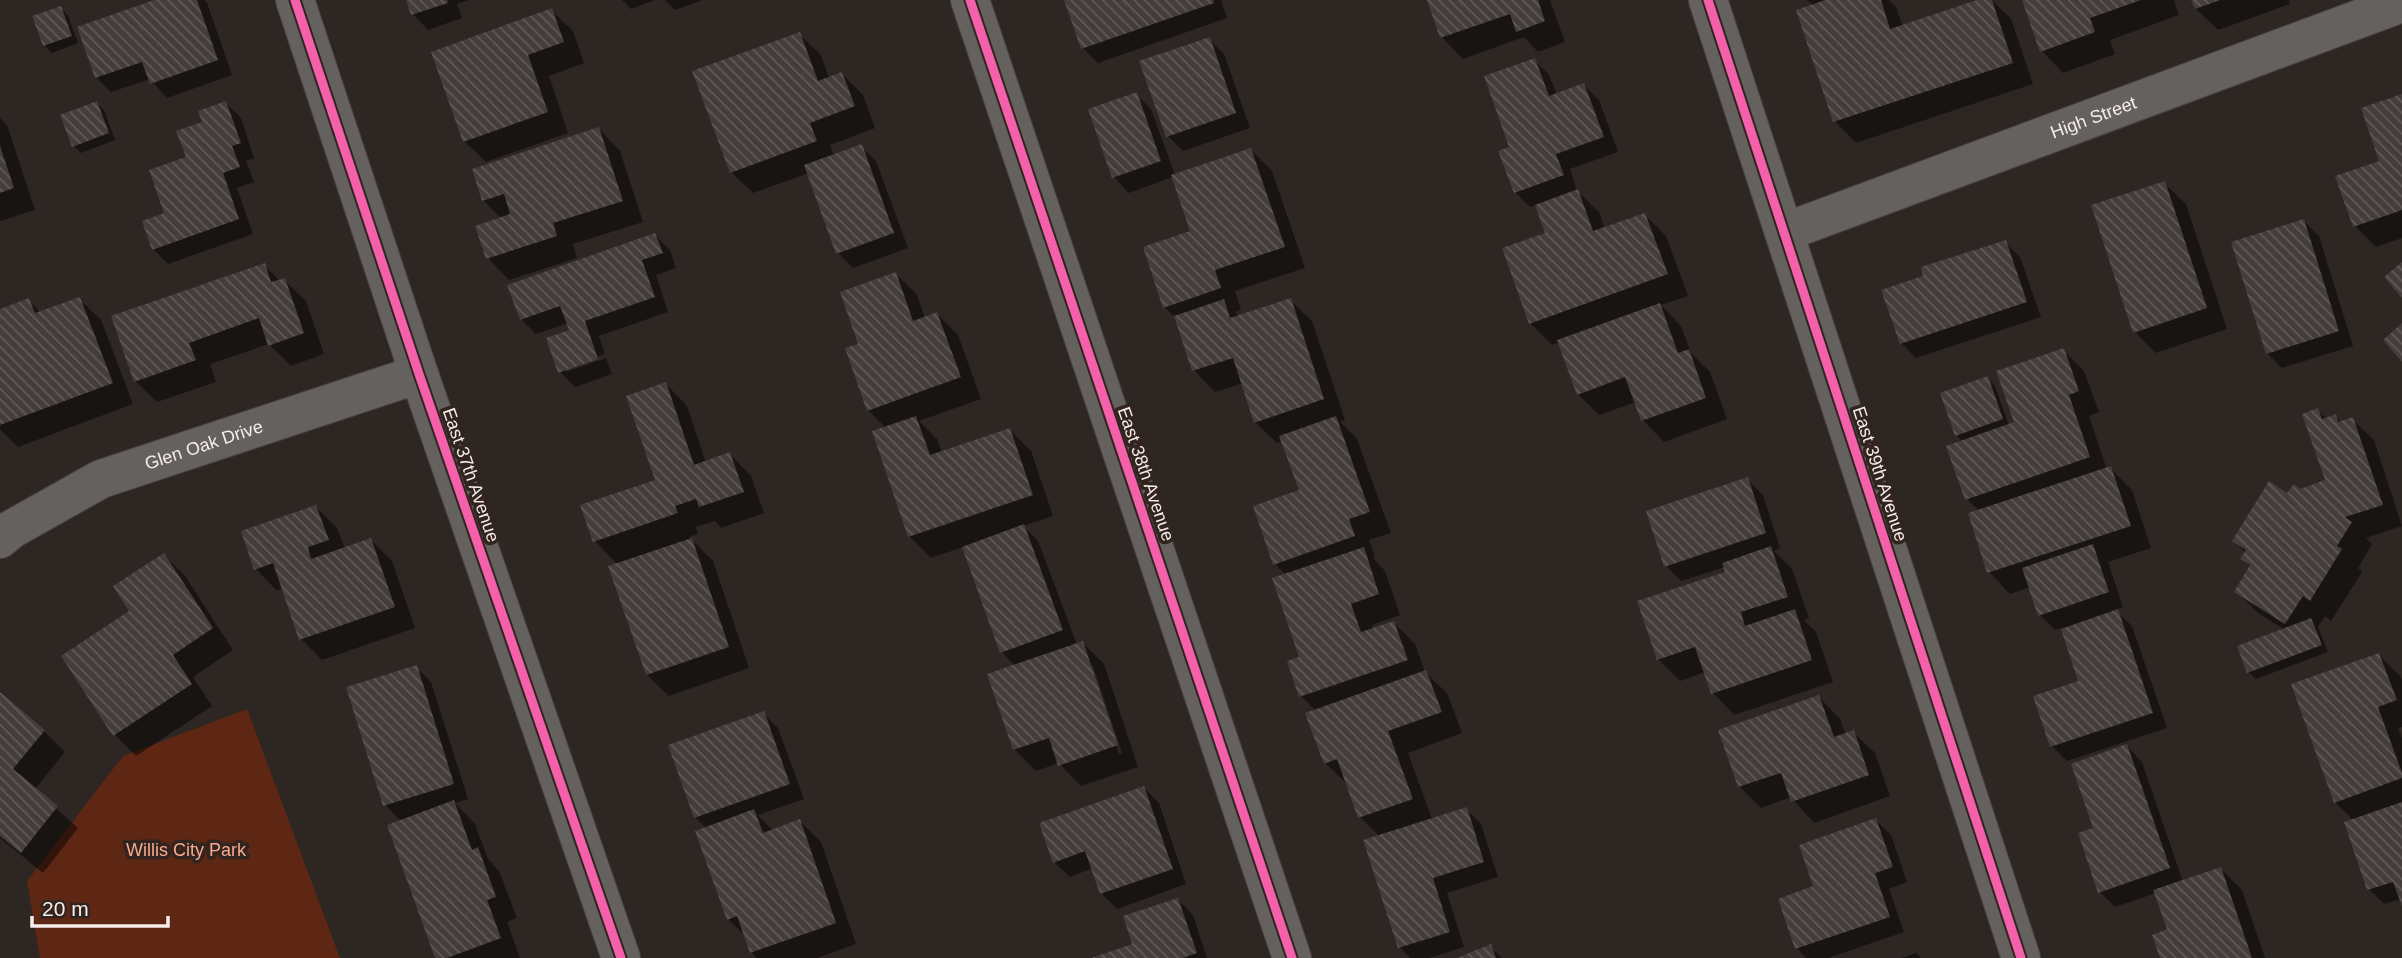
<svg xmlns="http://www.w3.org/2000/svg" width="2402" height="958" font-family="Helvetica,sans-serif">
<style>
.green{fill:#5d2713}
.shadow{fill:#0007;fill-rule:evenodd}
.building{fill:url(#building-back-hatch)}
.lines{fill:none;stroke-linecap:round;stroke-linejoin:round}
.minor-casing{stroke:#494340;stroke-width:40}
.minor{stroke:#64615f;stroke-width:38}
.cycleway-casing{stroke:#32241f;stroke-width:13}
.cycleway{stroke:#f560ab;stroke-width:9}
.labels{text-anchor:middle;stroke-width:7;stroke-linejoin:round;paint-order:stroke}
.street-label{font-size:18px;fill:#f7edea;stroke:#32241f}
.park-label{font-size:18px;fill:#f9a98e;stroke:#32241f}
</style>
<defs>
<pattern id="building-back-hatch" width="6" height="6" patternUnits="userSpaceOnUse" patternTransform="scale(1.75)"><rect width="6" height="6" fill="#443d3b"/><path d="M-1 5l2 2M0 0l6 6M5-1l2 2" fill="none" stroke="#605958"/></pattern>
</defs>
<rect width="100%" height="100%" fill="#2e2623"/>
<path class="green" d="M247,709l93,249h-300l-13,-77 96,-125z"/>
<path class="shadow" d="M159,0h45l3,3 25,72 -65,23 -17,-19 -39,13 -15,-15z
M408,0h61l-12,4 5,14 -34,12 -15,-16z
M622,0h33l-24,9z
M665,0h38l-28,10z
M1066,0h155l6,18 -129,45 -15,-15z
M1429,0h121l15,42 -27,10 -14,-15 -61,22 -21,-22z
M1807,0h82l7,7 7,20 80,-27h9l19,19 22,65 -177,59 -21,-22 -22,-115z
M2024,0h150l5,15 -69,25 5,14 -52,19 -21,-22z
M2193,0h96l1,4 -72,26 -22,-21z
M61,8l7,8 10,27 -26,10 -8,-8z
M551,10l22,21 11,32 -35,13 19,57 -82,29 -22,-21z
M799,34l22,21 8,23 13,-4 21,21 12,33 -45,17 4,10 27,-9 15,15 32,87 -55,20 -15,-15 -29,-80 -56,20 -22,-21z
M1209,39l15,15 26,74 -67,23 -15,-15z
M1534,60l15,15 8,20 27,-10 15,15 19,52 -48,17 7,22 22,21 6,17 40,-14 21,21 22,60 -27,9 20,21 10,27 19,19 17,47 -63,23 -21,-22 -7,-18 -37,13 -21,-21 -19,-52 -7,3 -22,-22 17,-89 -10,-29 -7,2 -15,-15 -4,-44z
M1136,94l15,15 24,66 76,-25 21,21 33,97 -70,23 6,19 -6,2 4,5 51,-17 22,21 33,99 -5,2 17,17 34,94 -22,7 6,17 -2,1 12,13 15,44 -28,10 1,5 21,-7 21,21 10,28 22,21 15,40 -54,20 24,66 34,-10 15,15 17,53 -51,16 17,54 -35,11h-19l-10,-11 -21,-111 -19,-19 -13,-33 -22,-21 -9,-52 -15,-15v-38l-15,-83 -11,-11 26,-73 -18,-50 -6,2 -22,-21 -12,-39 -28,9 -21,-22 -17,-51 -13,-12 28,-75 -19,-55 -44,16 -15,-16 -24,-67z
M2402,96v142l-26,9 -21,-21 27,-64z
M97,103l7,7 11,30 -34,13 -7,-7z
M226,103l15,15 13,40 -8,3 8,21 -17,6 16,46 -85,30 -15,-15 35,-91 17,-35z
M0,118l7,7 28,85 -35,11z
M599,129l21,22 23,71 -70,22 4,14 -68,22 -21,-22 14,-39 -19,-19z
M2164,183l22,21 41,125 -71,24 -21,-21z
M2304,221l15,15 34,110 -71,22 -15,-15z
M655,235l15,15 6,18 -20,7 12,37 -69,24 6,18 -39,14v4l40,-14 6,16 -37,13 -15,-15 11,-41 -3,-8 -32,11 -15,-15z
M2005,242l15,15 21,60 -125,41 -15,-15 24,-66z
M264,265l16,16 4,-1 22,21 18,53 -33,12 -22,-22 -59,20 6,18 -59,20 -22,-21z
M896,274l21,21 8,23 12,-4 21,21 23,64 -62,22 18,18 5,14 68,-23 21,21 22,65 -30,10 15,15 39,104 6,-2 21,21 34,103 -57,19 -22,-23 -23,8 -22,-22 1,-83 -13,-14 -39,-105 -32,11 -22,-22 -23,-108 -18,-18 -8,-65zM1090,666h3l29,87 -3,1z
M79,299l22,21 32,84 -115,43 -18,-18v-118l29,-11 12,13z
M2063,350l21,21 15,41 -10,4 18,54 3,-2 22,22 19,58 -43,14 15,45 -8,3 17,16 35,102 -100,33 -15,-15 28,-64 -18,-54 -7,2 -15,-15 -9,-28 -21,7 -21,-22 -10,-61 -12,-12 -4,-57 -7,-7 32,-57 7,8 14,40 7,-3z
M666,384l21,22 19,57 24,-9 21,22 13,37 -43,15 -6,-7 -19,6 2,7 -9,3 24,24 36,107 -80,28 -22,-21 -29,-110 -23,-24 62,-60z
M2317,410l10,9 8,-3 7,7 10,-4 22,21 28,86 -36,12 6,6 -14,24 4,4 -31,49 -6,-5 -7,11 10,25 -72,27 -8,-7 37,-42 -27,-17 -22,-22 15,-24 -9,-8 4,-6 -12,-12 54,-45 39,-15z
M1748,480l15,15 17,53 -6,3 18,18 17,49 -5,2 12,12 17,50 -99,33 -21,-22 -8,-21 -25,9 -22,-22 69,-86 -2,-6 -44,14 -15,-15z
M316,507l21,21 8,21 26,-9 21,21 23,67 -93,32 -21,-21 -18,-51 -6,3 -21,-22z
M164,555l21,21 48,74 -40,27 19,29 -76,50 -22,-22 18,-122z
M2379,655l21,21 2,5v46l-4,1 4,10v164l-1,-3 -17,5 -15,-15 -16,-69 -18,-18z
M416,667l15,15 37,117 -13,4 20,21 13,35 11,12 18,47 -10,4 13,36h-83l-36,-137 -16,-16z
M0,694l44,37 21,21 -30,37 43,39 -35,45 -43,-35z
M1819,697l21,22 6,16 7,-3 22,21 15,43 -76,27 -23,-26 -30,11 -22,-22z
M763,713l15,15 26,71 -46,16 15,16 27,-10 21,21 35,102 -39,14h-60l-6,-6 -5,-15 -18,-18 -22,-91 -11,-11z
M2127,746l15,16 41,120 38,-13 21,21 23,68h-103l7,-28 -13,-37 -41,14 -15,-15 -4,-63z
M1144,788l15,15 27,81 -69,25 -15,-15 -9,-26 -23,9 -16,-15z
M1876,820l15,15 16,47 -18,7 15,43 -76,26h-22l-9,-10 18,-61z
M1178,900l15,15 14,43h-112l39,-13z
M1490,947l12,11h-40z
M1916,953l5,5h-19z"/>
<path class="building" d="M154,0h43l21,60 -68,24 -8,-22 -47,16 -18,-51z
M406,0h41l1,3 -37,12z
M1064,0h149l1,3 -133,46z
M1427,0h111l7,21 -29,11 -6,-18 -70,24z
M1825,0h56l9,29 87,-29h15l21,63 -180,59 -37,-112z
M2022,0h119l-51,18 5,14 -55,20z
M2191,0h29l-25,9z
M61,6l11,30 -29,10 -11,-30z
M552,8l12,34 -36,13 20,57 -85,30 -32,-90z
M800,32l18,49 24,-9 13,34 -45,17 7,18 -87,32 -38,-102z
M1210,37l26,76 -70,24 -27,-76z
M1535,58l14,38 35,-13 20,54 -48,17 8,21 -50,18 -16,-42 11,-4 -25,-71z
M1137,92l24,69 -49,17 -24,-69z
M2402,94v116l-49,17 -18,-51 44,-15 -18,-53z
M97,101l12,32 -37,14 -12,-32z
M226,101l15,42 -9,3 8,21 -17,6 16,46 -87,31 -10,-29 22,-8 -15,-43 37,-13 -10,-26 26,-9 -4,-11z
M599,127l24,74 -70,22 4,13 -71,23 -11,-33 35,-12 -6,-20 -22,7 -10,-32z
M862,144l32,89 -58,21 -32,-89z
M0,146l14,42 -14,5z
M1251,148l34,99 -70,23 6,18 -58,20 -20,-61 47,-16 -19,-56z
M2165,181l42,127 -74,25 -42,-128z
M1578,189l15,42 52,-18 23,61 -139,50 -27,-76 43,-15 -10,-28z
M2304,219l35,112 -73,23 -35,-112z
M655,233l8,20 -21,7 13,37 -70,24 13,38 -40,14 -12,-35 23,-8 -9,-24 -40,14 -13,-35z
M2006,240l21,62 -127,42 -19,-54 42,-14 -2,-9z
M2402,262v36l-18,-21z
M265,263l6,19 14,-4 19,55 -36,13 -9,-28 -70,25 7,17 -62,22 -23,-66z
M896,272l17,49 24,-9 24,65 -94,34 -22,-63 13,-4 -18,-52z
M80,297l33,86 -113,42v-116l29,-11 6,15z
M1291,298l33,101 -70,24 -21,-65 -41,13 -18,-55 50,-17 6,19z
M1660,303l18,50 11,-4 17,49 -65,23 -16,-44 -48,18 -20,-55z
M2402,323v39l-19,-22z
M2064,348l15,43 -10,4 21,62 -125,43 -19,-54 68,-24 -18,-51z
M1988,376l15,43 -48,17 -15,-43z
M666,382l28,83 36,-13 14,40 -45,15 -3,-8 -21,7 3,7 -85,29 -13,-37 75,-25 -29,-84z
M2318,408l4,11 14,-5 2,8 15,-5 30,88 -38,12 7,5 -15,24 5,3 -32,52 -7,-5 -18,28 -51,-32 16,-27 -10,-6 6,-9 -14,-9 37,-60 18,12 7,-9 6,5 25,-9 -23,-66z
M916,416l14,39 80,-27 23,67 -125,42 -36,-106z
M1336,416l34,96 -21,7 6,17 -82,29 -20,-59 46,-16 -20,-54z
M2111,466l20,60 -144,47 -19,-60z
M1748,477l18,56 -102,34 -18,-56z
M316,505l13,35 -21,7 3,12 60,-21 24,69 -96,33 -26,-77 -19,7 -13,-39z
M1024,524l39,106 -63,23 -38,-106z
M692,538l37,109 -83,28 -38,-109z
M2093,544l16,48 -71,24 -16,-48z
M1771,546l17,51 -47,15 4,14 50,-17 17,51 -101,34 -16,-47 -38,13 -20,-59 88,-29 -3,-9z
M1364,547l15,47 -28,10 10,28 33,-11 14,39 -109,37 -12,-36 12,-4 -27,-79z
M164,553l49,75 -40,27 19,29 -79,52 -52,-80 68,-45 -16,-25z
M2118,609l35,104 -103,34 -17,-51 45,-15 -17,-52z
M2311,618l11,27 -75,28 -10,-27z
M1083,641l35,104 -60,21 -9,-28 -36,12 -26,-76z
M2379,653l18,47 -19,7 24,66v5l-68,25 -43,-119z
M417,665l37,119 -71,22 -37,-119z
M1426,670l16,42 -54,19 25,68 -55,19 -21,-59 -13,5 -19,-51z
M0,692l45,38 -32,39 45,37 -37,47 -21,-17z
M1819,695l15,42 20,-7 15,45 -78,27 -10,-29 -43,14 -20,-57z
M764,711l26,73 -96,34 -26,-73z
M2127,744l43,124 -72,25 -20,-60 15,-5 -22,-64z
M1144,786l29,83 -73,25 -15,-43 -32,12 -14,-40z
M454,800l18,50 6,-3 18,50 -9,3 14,38 -54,20h-12l-48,-133z
M2402,802v104l-9,-24 -26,8 -23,-68z
M1467,807l17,55 -51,16 17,54 -52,16 -35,-108z
M754,809l9,24 37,-14 36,104 -86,30 -13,-37 -10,4 -32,-89z
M1876,818l17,49 -18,6 15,44 -95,32 -17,-50 35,-13 -14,-41z
M2221,867l31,91h-92l-8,-23 15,-6 -14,-39z
M1178,898l19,55 -14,5h-92l41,-14 -9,-28z
M1491,944l5,14h-39z"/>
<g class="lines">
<g class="minor-casing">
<g id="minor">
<path d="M295,0l124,374 202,584"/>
<path d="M970,0l322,958"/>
<path d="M1708,0l313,958"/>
<path id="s1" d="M1785,232l617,-229"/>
<path id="s2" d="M0,539l12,-10 89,-50 318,-105"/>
</g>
</g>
<use href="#minor" class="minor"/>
<g class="cycleway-casing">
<path id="cycleway" d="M295,0l124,374 202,584
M970,0l322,958
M1708,0l313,958"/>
</g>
<use href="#cycleway" class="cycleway"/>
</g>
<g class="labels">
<g class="street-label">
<text dy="6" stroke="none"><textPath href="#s1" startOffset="329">High Street</textPath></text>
<text dy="6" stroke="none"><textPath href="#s2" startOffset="226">Glen Oak Drive</textPath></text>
<text transform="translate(1146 474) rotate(71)" y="6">East 38th Avenue</text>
<text transform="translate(1880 474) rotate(72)" y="6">East 39th Avenue</text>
<text transform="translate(471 475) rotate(71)" y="6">East 37th Avenue</text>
</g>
<g class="park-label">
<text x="186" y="856">Willis City Park</text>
</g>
</g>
<path d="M32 916v10h136v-10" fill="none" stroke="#f7edea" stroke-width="3.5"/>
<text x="42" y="916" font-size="21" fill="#f7edea" stroke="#32241f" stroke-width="5" paint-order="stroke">20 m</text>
</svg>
